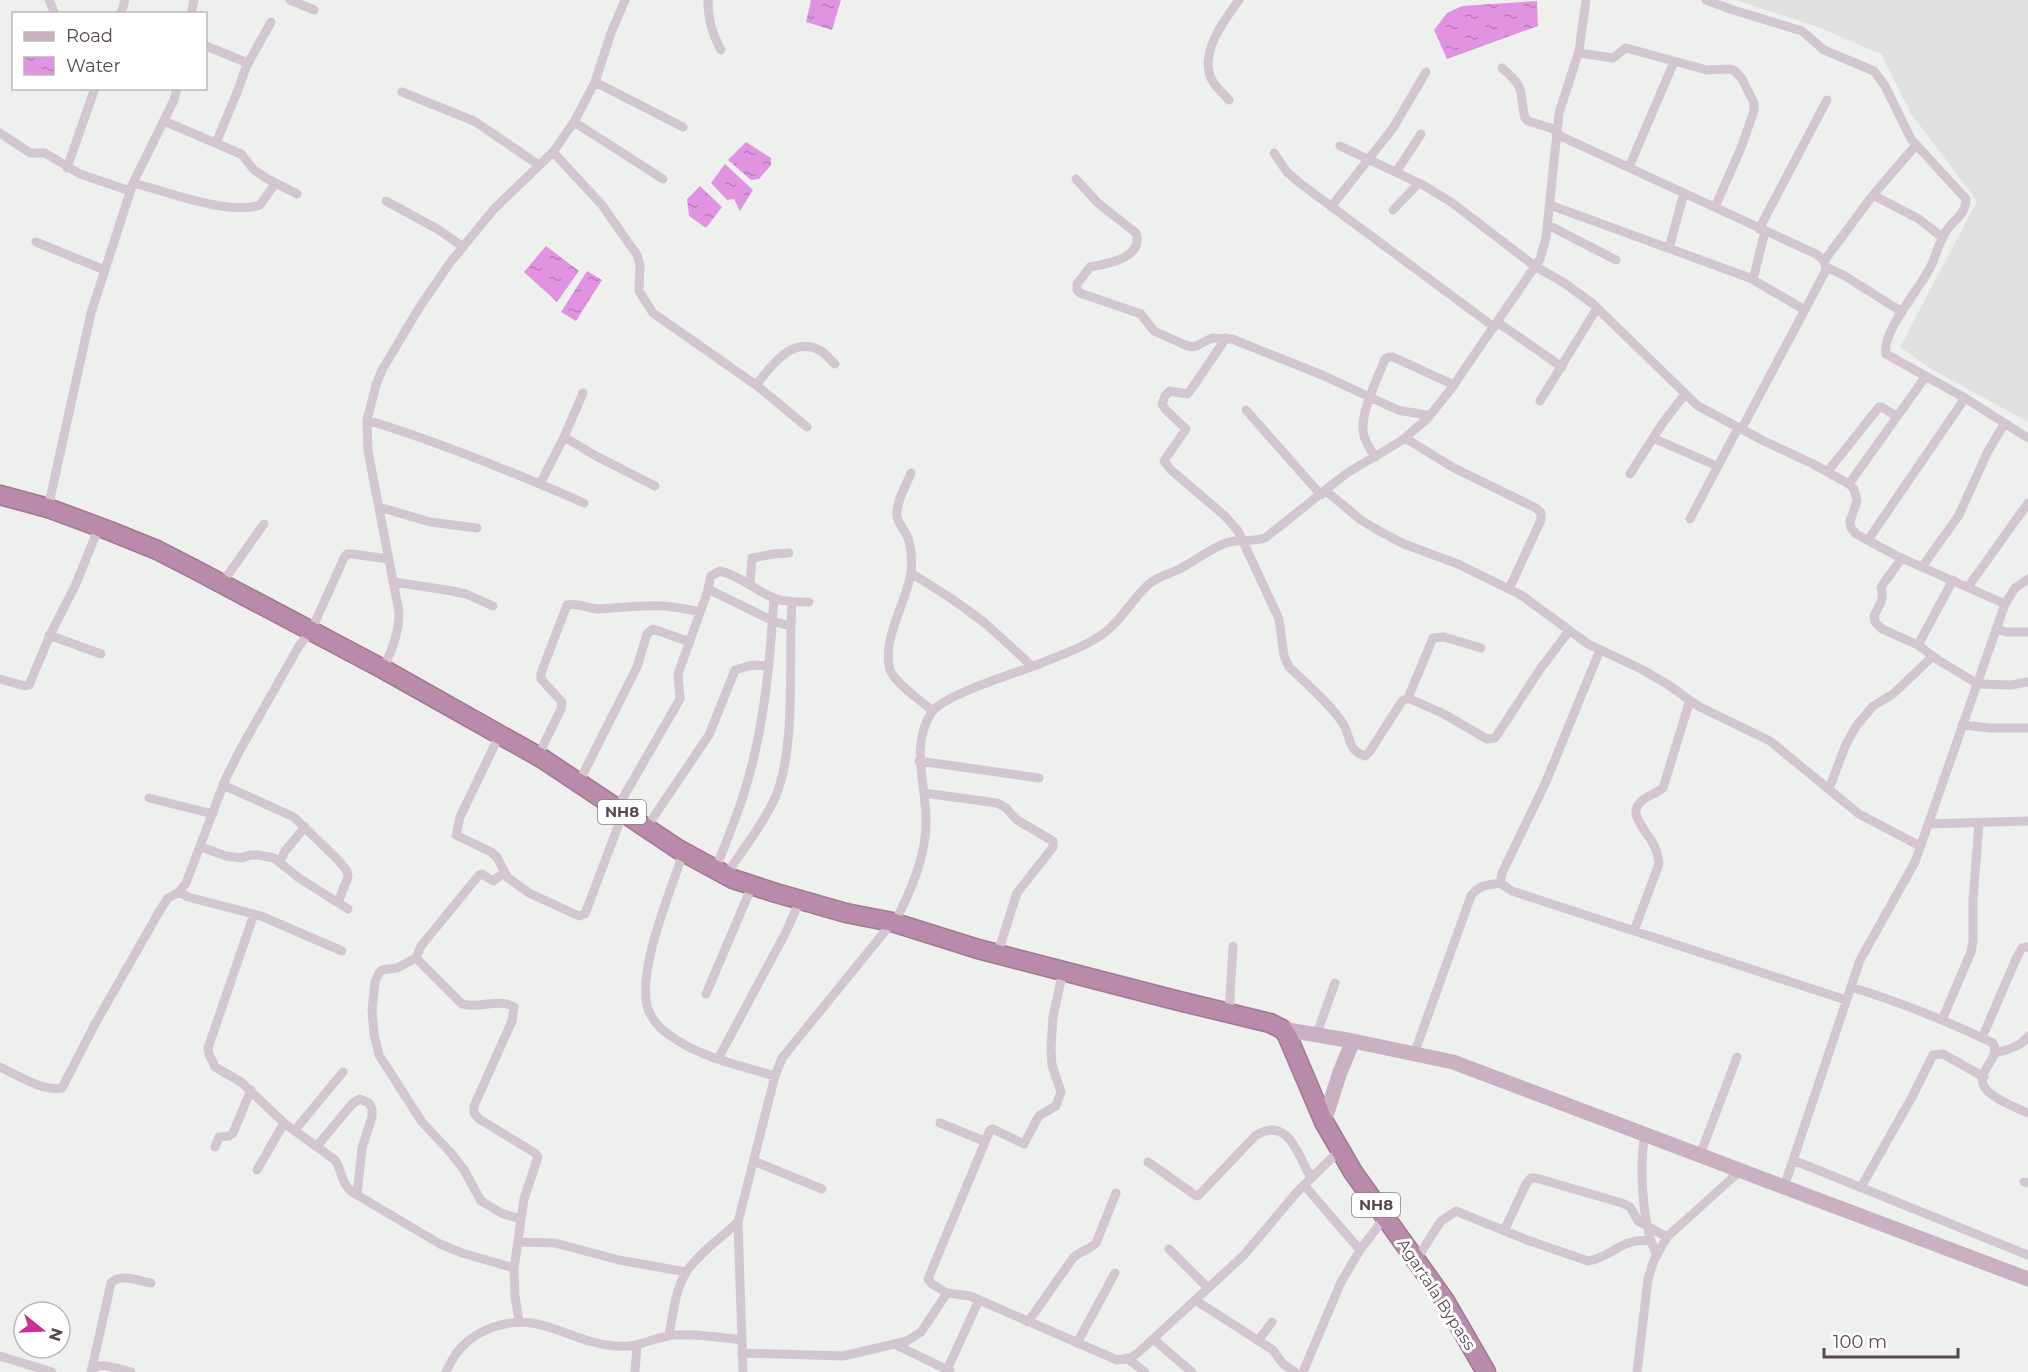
<svg xmlns="http://www.w3.org/2000/svg" width="2028" height="1372" font-family="Montserrat,sans-serif">
<style>
.education{fill:#e0e1df}
.water{fill:url(#water-ripples)}
.lines{fill:none;stroke-linecap:round;stroke-linejoin:round}
.highway-casing{stroke:#a37694;stroke-width:21}
.street{stroke:#d3c6d0;stroke-width:9}
.primary{stroke:#cab1c2;stroke-width:15}
.highway{stroke:#b78ba9;stroke-width:18}
.labels{text-anchor:middle;stroke-width:6;stroke-linejoin:round;paint-order:stroke}
.shield{fill:#fff;stroke:#8b7f87;stroke-width:1.5}
.shield-label{font-size:15px;font-weight:bold;fill:#594854}
.street-label{font-size:16px;fill:#594854;stroke:#fff}
</style>
<defs>
<pattern id="water-ripples" width="26" height="14" patternUnits="userSpaceOnUse" patternTransform="scale(1.5)"><rect width="26" height="14" fill="#e193e1"/><path d="M2 4q2-2 4 0t4 0M15 11q2-2 4 0t4 0" fill="none" stroke="#b97ab9"/></pattern>
</defs>
<rect width="100%" height="100%" fill="#eef0ee"/>
<path class="education" d="M1736,0h292v422l-100,-55 -28,-20 77,-146 -65,-86 -31,-61 -66,-28z"/>
<path class="water" d="M811,0h30l-9,30 -26,-8z
M1537,1l1,25 -91,33 -13,-29 13,-17 15,-7z
M746,142l25,16v7l-12,14 -8,1 -23,-20z
M725,164l28,26 -13,21 -6,-12 -7,1 -16,-17z
M700,186l22,21 -16,21 -17,-12 -2,-17z
M546,246l33,25 -22,31 -33,-30z
M587,271l15,9 -26,41 -15,-9z"/>
<g class="lines">
<g class="highway-casing">
<path id="highway" d="M0,495l48,13 62,23 47,19 37,19 189,100 160,90 135,90 55,30 43,14 70,20 46,9 86,27 197,51 95,23 12,6 5,6 37,87 29,50 92,129 41,71"/>
</g>
<path class="street" d="M49,0l6,14
M290,0l24,10
M708,0c0,20 4,33 13,50
M1706,0l27,10 69,21 22,19 50,21 11,15 26,53 55,60c-1,17 -11,19 -19,31 -8,11 -11,26 -17,38 -10,20 -49,65 -44,86l79,44 63,40
M121,14l4,-14
M191,14l3,-14
M206,46l42,17
M1579,53l34,5 13,-10 81,22 23,-1 5,2 7,8 12,24v8l-13,37 -26,59
M1502,68c26,22 16,23 23,50l3,3 29,9
M595,82l88,45
M402,92l72,29 65,44
M1229,100c-5,-6 -12,-12 -16,-18 -16,-26 11,-62 26,-82
M164,121l77,33 13,16 12,8 31,16
M574,122l89,57
M0,133l30,20h15l35,21 50,17
M1556,134l260,120c7,5 11,9 9,18l-84,158
M216,143l22,-53 8,-23 25,-45
M1340,146l83,39 28,17 85,65 27,15 30,22 105,102 66,35 49,23 36,20 5,5 3,12 -7,20 1,7 5,6 41,22 108,48
M553,152l49,53 35,50 3,10 -1,26 14,22 103,72 51,42
M1274,153l13,19 14,12 193,143
M1629,167l45,-105
M67,168l28,-80
M1396,172l25,-38
M1076,179l22,24 38,30c8,25 -29,31 -46,34l-13,17v6l3,3 61,21 13,17 29,13 8,3 5,-1 16,-8 20,1 90,36 76,35c10,3 20,2 31,6
M133,183c33,8 95,33 127,22l15,-21
M1873,195l46,24 24,19
M386,201l53,29 24,17
M1550,205l200,73 55,32
M1331,207l62,-79 33,-56
M1393,210l26,-27
M1548,225l68,35
M1759,229l68,-129
M36,242l69,28
M1669,248l15,-55
M1824,261l49,-66 43,-50
M1826,267l19,9 57,36
M1753,280l12,-49
M1497,322l65,45
M1226,338l-36,53 -3,3 -17,-3 -5,5 -3,8 4,6 20,19 -22,32 7,9 54,46 13,15 41,88 5,37 5,11c18,17 39,35 53,55 9,13 5,29 23,34l5,-5 32,-50 6,-3 36,16 43,25 8,-1 46,-70 28,-37
M756,385c15,-18 36,-51 65,-34 5,3 9,9 14,13
M1540,401l57,-93
M1246,410l75,85
M367,420c75,23 146,52 217,83
M564,437l32,19 59,30
M1405,438l49,30 82,40 5,5v7l-32,69
M1653,438l64,28
M1375,457c-4,-7 -9,-14 -11,-21 -6,-20 14,-58 21,-77l4,-2h4l61,28
M1828,471l51,-64h3l14,9
M911,473c-4,11 -16,30 -14,43 1,7 7,14 10,20 5,11 5,24 4,36 -4,30 -30,68 -21,98 5,13 31,31 43,41
M1630,474l32,-50 23,-30
M540,484l24,-47 19,-44
M1849,484l77,-108
M1326,491l35,29 20,12 23,12 54,20 63,31 67,49 53,25 26,15 31,22 72,35 89,73 61,32
M379,507l51,15 47,6
M48,508l43,-195 42,-130 41,-83 3,-12
M1690,519l48,-91
M1868,540l97,-142
M1902,558l-21,29c4,13 -2,18 -7,29l1,6 7,7 36,16 20,15 40,24 33,1 17,-3
M1922,567l37,-52 29,-64 17,-28
M911,573l41,26 33,24 47,43
M394,582l58,9 14,3 27,12
M222,583l42,-59
M750,584l2,-26 21,-4 16,-1
M1968,587l60,-84
M708,589l65,32 17,5
M1996,629l11,3h21
M49,635l52,19
M1918,645l35,-65
M1600,650l-55,134 -43,89 -2,10 12,8 334,109
M383,669c9,-19 16,-36 16,-57l-31,-161 -1,-31 9,-35 6,-15 37,-62 30,-44 45,-55 59,-57 21,-30 21,-40 16,-49 14,-33
M0,679l25,7 4,-1 22,-52 24,-47 24,-59
M1408,698l25,-60 11,-1 37,11
M1962,725l28,3h38
M499,736l-39,81 -4,18 35,17 6,5 10,20 22,16 50,23 6,-2 38,-101
M538,756l23,-47 1,-7 -21,-23v-6l26,-68c11,-3 21,4 32,4 40,-3 61,-7 101,3
M919,761l120,17
M579,782l58,-115 10,-33 6,-5 37,13
M223,785l71,32 45,44 8,10 1,6 -10,25
M1829,789l17,-45 11,-19 16,-19 20,-12 40,-38
M924,793l73,10 9,5 11,12 36,21v6l-36,46 -19,59
M149,798l64,16
M617,808l63,-109 -2,-25 29,-81 4,-17 9,-5c21,5 36,20 56,28 11,3 22,3 33,3
M1928,824l100,-3
M646,828l63,-93 26,-65 17,-5 17,1
M201,847l25,9 16,2 8,-3h8l16,3 25,20 49,31
M683,853c-12,38 -47,118 -35,156 4,10 11,19 20,25 30,23 70,31 107,42
M280,862l5,-11 20,-24
M715,870c10,-25 21,-51 29,-77 20,-63 26,-130 30,-195
M504,873l-11,8 -11,-7 -3,1 -58,71 -5,12 46,46c16,5 38,-6 52,3l-2,14 -38,85v7l5,6 56,34 3,4 -14,42 -10,69 1,28 4,25
M726,875c16,-25 37,-50 49,-77 22,-51 13,-139 17,-196
M179,892l9,5 73,19 81,35
M254,914l-46,134 1,6 6,13 26,15 43,41 51,37c7,11 6,23 17,32l88,52 22,9 52,15
M1634,931l25,-67c-2,-24 -15,-29 -22,-47 -2,-4 -1,-10 2,-13 6,-8 17,-10 24,-16l27,-88
M416,958l-19,10 -15,2 -3,3 -4,9 -3,28 2,24 5,21 43,67 29,31 13,17 17,31 20,12 19,6
M1851,987c49,15 96,34 142,56 8,15 -15,27 -10,41 4,13 34,24 45,29
M706,994l46,-108
M1229,1013l4,-67
M1942,1020l29,-68 2,-11v-41l6,-77
M1316,1036l19,-53
M1982,1038l34,-79 6,-11 6,-1
M1995,1053c11,-3 26,-6 33,-17
M1414,1054l57,-158c7,-11 17,-11 29,-13
M718,1059l68,-127 14,-32
M0,1067c18,8 42,25 62,21l33,-64 64,-112 9,-14 11,-6 7,-9 39,-103 15,-30 59,-104 12,-15 33,-73 3,-4h5l37,5
M940,1123l44,18
M295,1130l48,-58
M1645,1135c-6,30 -3,93 12,120
M317,1146l36,-43 7,-4 9,4 3,6v8l-10,31 -5,47
M215,1147l4,-10 10,-1 4,-3 18,-43
M1700,1155l37,-98
M1793,1160l235,95
M754,1161l68,28
M1148,1162l47,33 3,1 57,-60c33,-21 43,19 56,42
M257,1170l27,-47
M2024,1182l4,1
M1304,1185l56,65
M1784,1187l76,-227 55,-98 90,-258 10,-16 13,-9
M1861,1187l51,-90 21,-42 10,-1 41,23
M1504,1231l22,-47 5,-6h5l86,25 8,4 8,14 29,16
M519,1242l36,1 64,17 67,12
M1169,1249l39,39
M1416,1260l25,-39 15,-10 71,29 61,21c23,-3 34,-24 61,-20
M947,1293l-15,-9 -4,-5 62,-149 3,-1 31,15 12,-23 4,-6 16,-9 5,-14 -9,-27 -1,-16 2,-32 10,-46
M1195,1300l78,50 10,14 12,8
M1028,1322l45,-64c8,-8 17,-8 23,-15l20,-50
M669,1335c4,-20 6,-46 18,-64 13,-19 34,-33 51,-49
M1153,1339l39,33
M1258,1341l14,-19
M1077,1343l38,-70
M894,1344l56,27
M742,1353l101,3 64,-15 14,-9 26,-39 23,3 147,64 14,-2 9,-7 104,-96 53,-63 43,-42
M0,1356l52,16
M1127,1358l18,14
M92,1368l19,-85c9,-10 28,-2 40,0
M91,1370c11,-9 27,-1 40,2
M947,1370l32,-70
M446,1372c9,-20 20,-33 40,-42 52,-23 80,12 129,16 24,2 32,-6 53,-10 19,-4 54,2 74,4
M635,1372l2,-26
M743,1372l-5,-150 37,-146 7,-18 117,-144c14,-28 27,-60 27,-91 1,-38 -17,-77 6,-111 14,-19 89,-40 112,-50 22,-9 48,-18 65,-33 15,-13 25,-32 40,-45 9,-8 22,-10 32,-16 16,-8 31,-21 48,-26 12,-3 24,0 36,-4l82,-65 54,-32 26,-22 24,-30 89,-130 6,-21 13,-125 20,-62 7,-51
M1303,1372l38,-90 19,-32 25,-33
M1637,1372l11,-93 6,-19 13,-23 73,-66"/>
<path class="primary" d="M1282,1029l71,12 100,21 575,217
M1324,1122l16,-50 13,-31"/>
<use href="#highway" class="highway"/>
</g>
<g class="labels">
<g class="shield">
<rect x="598" y="800" width="48" height="24" rx="4.5"/>
<rect x="1352" y="1193" width="48" height="24" rx="4.5"/>
</g>
<g class="shield-label">
<text x="622" y="817">NH8</text>
<text x="1376" y="1210">NH8</text>
</g>
<g class="street-label">
<text transform="translate(1437 1294) rotate(57)" y="6">Agartala Bypass</text>
</g>
</g>
<rect x="12" y="12" width="195" height="78" fill="#ffffff" stroke="#bdb6bb" stroke-width="1.5"/>
<rect x="24" y="32" width="30" height="9" fill="#cab1c2" stroke="#bdb6bb" stroke-width="1.5"/>
<text x="66" y="42" font-size="18" fill="#594854">Road</text>
<rect x="24" y="57" width="30" height="18" fill="url(#water-ripples)" stroke="#bdb6bb" stroke-width="1.5"/>
<text x="66" y="72" font-size="18" fill="#594854">Water</text>
<g transform="translate(42 1330) rotate(108)"><circle r="28" fill="#ffffff" stroke="#bdb6bb" stroke-width="1.5"/>
<path d="M0-4.5L10 22L0 15L-10 22Z" fill="#cb2d91"/>
<text y="-9" font-size="16" font-weight="bold" text-anchor="middle" fill="#594854">N</text>
</g>
<path d="M1824 1348v9h134v-9" fill="none" stroke="#594854" stroke-width="3"/>
<text x="1833" y="1348" font-size="18" fill="#594854" stroke="#ffffff" stroke-width="4.5" paint-order="stroke">100 m</text>
</svg>
